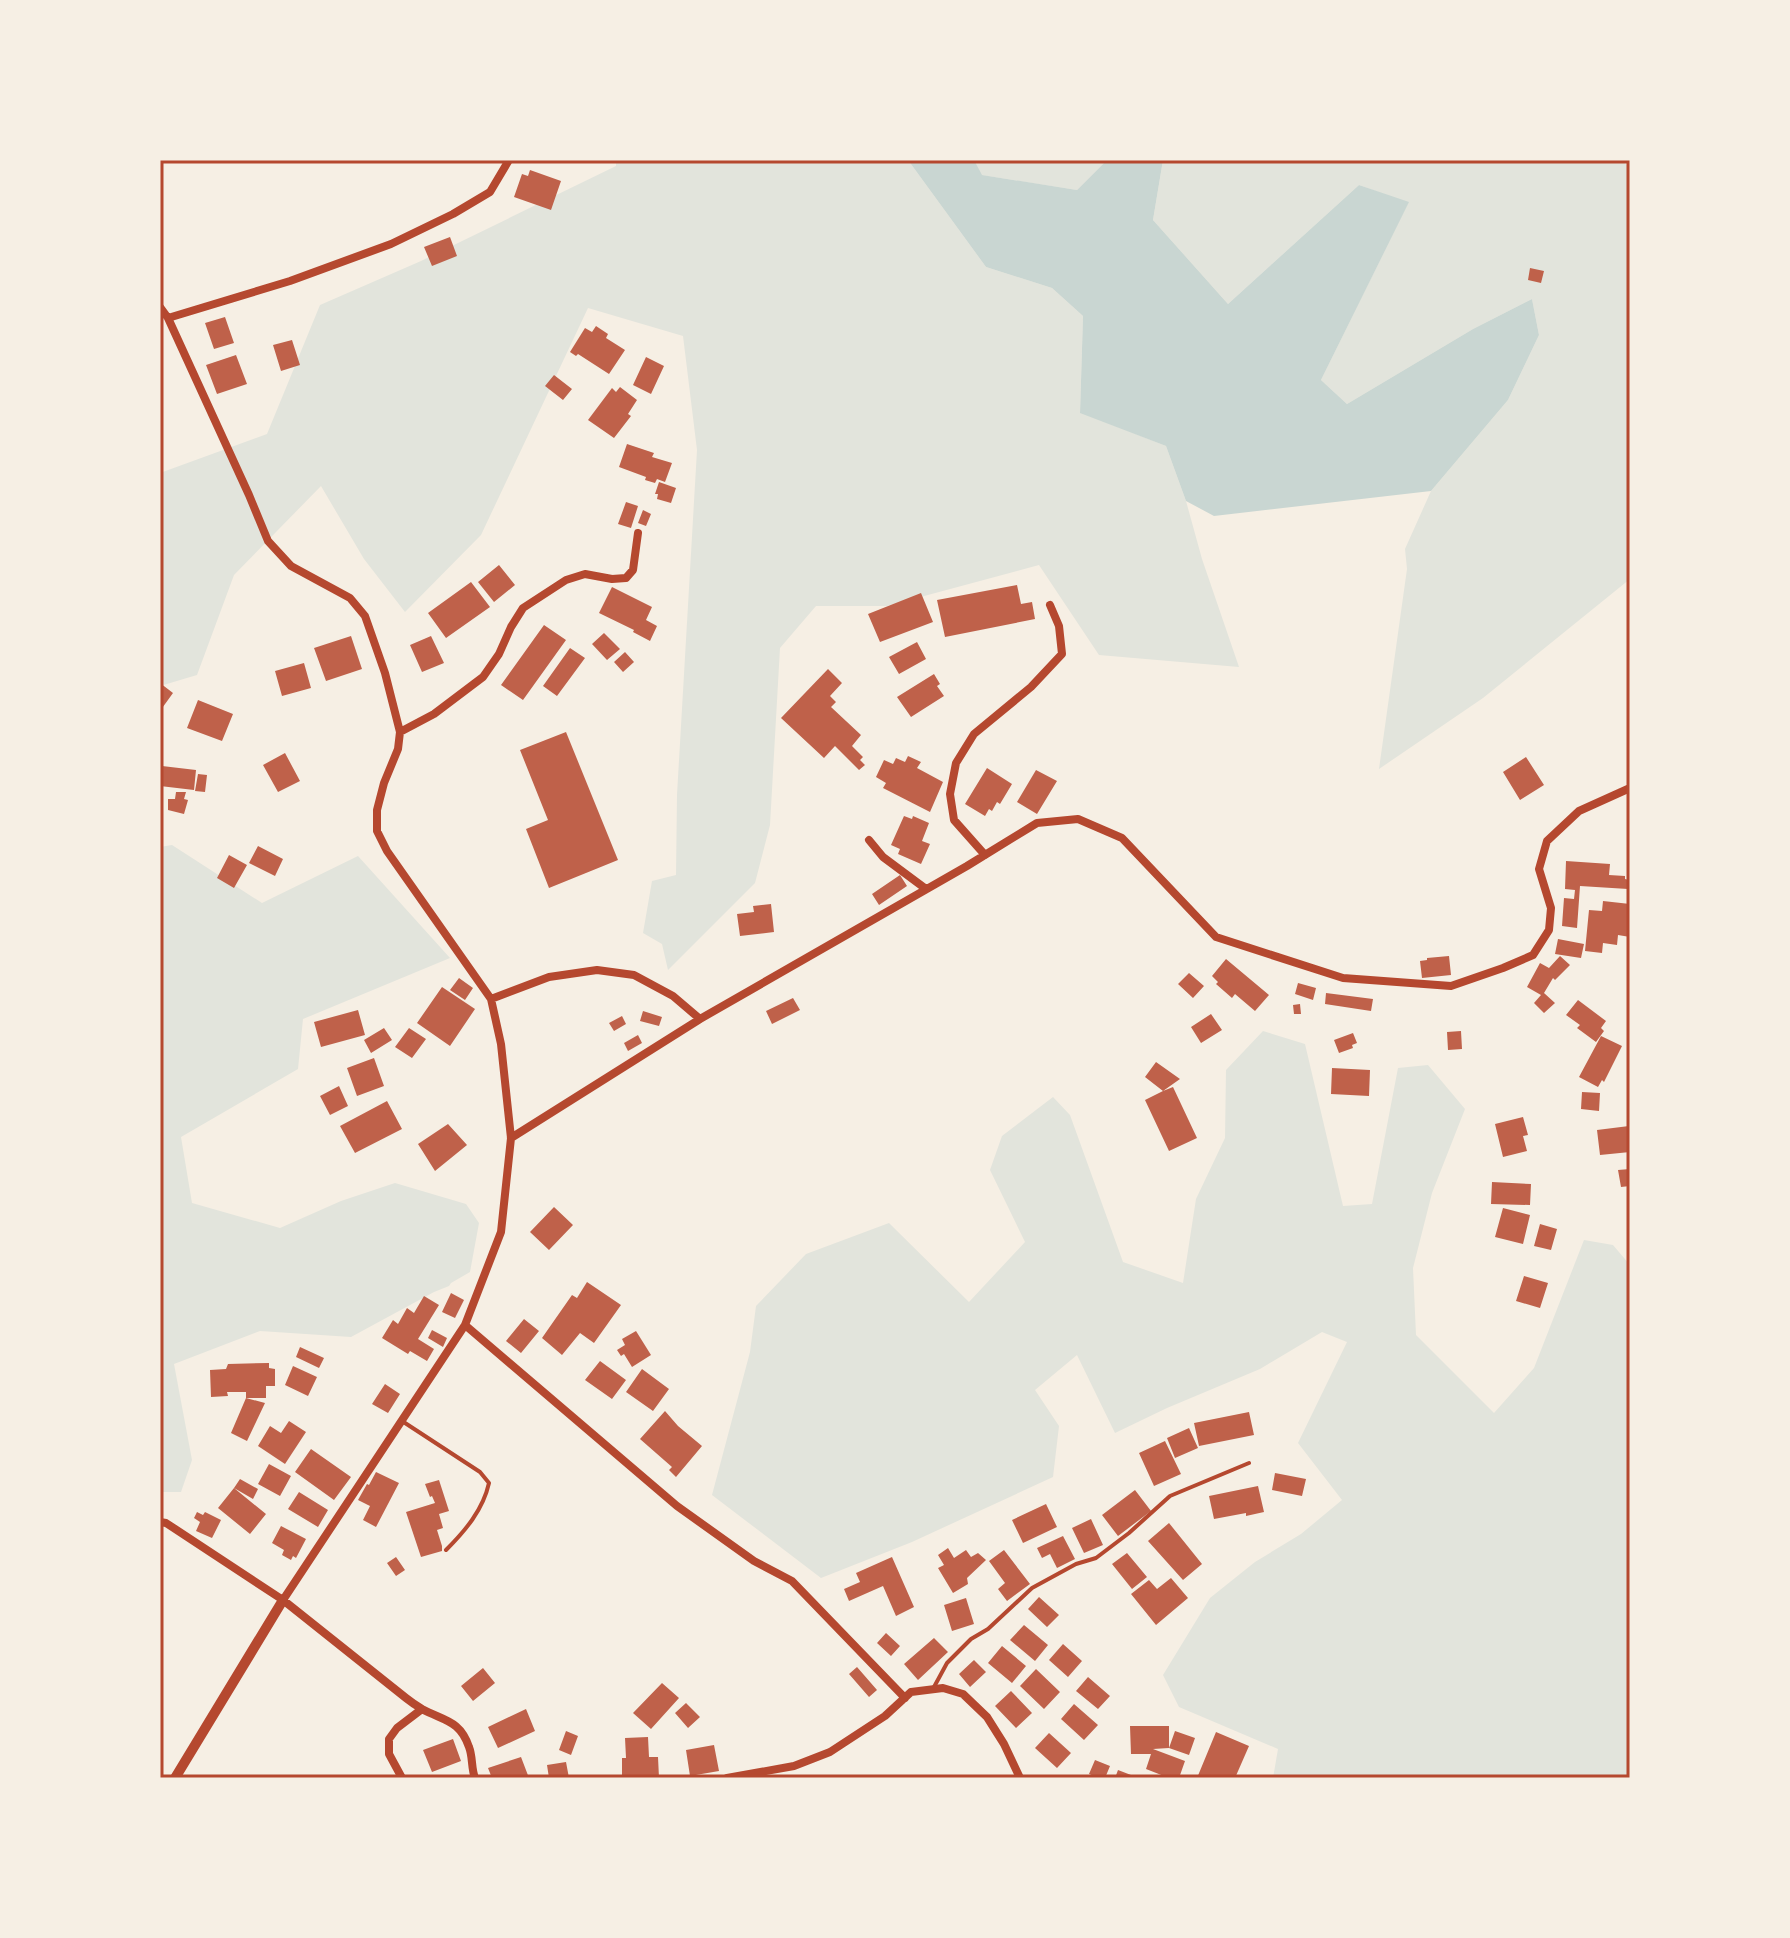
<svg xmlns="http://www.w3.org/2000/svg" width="1790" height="1938" font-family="'Fira Sans',sans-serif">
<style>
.green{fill:#e2e4dc}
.water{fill:#c9d6d2}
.building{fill:#bf614a}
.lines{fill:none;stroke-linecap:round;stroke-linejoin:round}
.service{stroke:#b5482f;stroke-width:4}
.minor{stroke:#b5482f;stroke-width:8}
.tertiary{stroke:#b5482f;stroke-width:10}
.neatline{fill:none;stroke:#b5482f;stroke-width:3}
</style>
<rect width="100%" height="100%" fill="#f6efe4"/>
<path class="green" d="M616,160h292l78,107 66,21 31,28 -3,96 86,34 20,55 16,58 37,108 -140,-12 -60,-90 -152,41h-71l-36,42 -10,177 -15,58 -87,87 -6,-26 -19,-11 9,-52 24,-6 1,-80 20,-345 -14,-114 -95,-28 -107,227 -76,77 -41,-53 -43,-73 -87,89 -37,100 -37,11v-213l107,-39 53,-129 101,-44 195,-95z
M974,160h133l-30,30 -96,-15z
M1163,160h457l10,7v412l-147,119 -104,71 28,-200 -2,-20 26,-58 77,-91 31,-65 -7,-36 -59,30 -126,75 -26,-24 87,-177 -49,-18 -131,119 -75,-84z
M172,845l90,58 96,-47 92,102 -147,61 -5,50 -117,68 11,66 88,25 61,-27 54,-18 71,21 13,19 -9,49 -19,11 -2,3 -15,6 -83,45 -91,-6 -86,33 18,96 -11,32h-21v-645z
M1263,1031l42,13 38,162 29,-2 26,-136 30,-3 37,44 -33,84 -19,75 3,67 78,78 40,-45 50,-128 29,5 17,20v513h-357l5,-29 -99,-42 -16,-32 47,-77 45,-36 46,-28 41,-34 -44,-57 49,-101 -25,-10 -62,37 -93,39 -52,25 -38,-78 -42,35 24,36 -6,51 -141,65 -91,36 -109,-83 38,-143 6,-46 50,-52 83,-31 80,79 56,-60 -35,-72 12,-34 51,-39 17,18 53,147 60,21 13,-84 29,-61 1,-68z"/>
<path class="water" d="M908,160h66l8,15 95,15 30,-30h56l-10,60 75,84 131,-119 50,17 -88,178 26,24 126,-75 59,-30 7,36 -31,65 -77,91 -217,25 -28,-15 -20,-55 -86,-33 3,-97 -31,-28 -66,-21z"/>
<path class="building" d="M530,170l31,11 -10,29 -37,-13 8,-23 6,2z
M450,237l7,19 -25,10 -8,-19z
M1530,268l14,3 -3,12 -13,-3z
M225,317l9,26 -20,6 -9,-26z
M596,326l12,8 -2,4 19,12 -16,24 -31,-20 -2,2 -6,-4 15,-24 7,4z
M292,340l8,25 -19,6 -8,-26z
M236,355l11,29 -30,10 -11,-29z
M646,357l18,9 -13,28 -18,-9z
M554,375l18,14 -9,11 -18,-14z
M620,387l17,13 -9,14 3,2 -17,22 -26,-18 24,-32 4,4z
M627,444l27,9 -2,4 20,6 -7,19 -8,-3 -2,4 -10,-3 1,-3 -27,-10z
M659,482l17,6 -5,15 -14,-4 1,-5h-3z
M626,502l12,4 -7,22 -13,-4z
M643,510l8,4 -5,12 -8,-3z
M499,565l16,20 -21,17 -16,-20z
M471,582l19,25 -44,31 -18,-25z
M1017,585l4,19 11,-2 3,17 -90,18 -8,-37z
M612,587l40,20 -6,13 11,6 -7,15 -17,-9 1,-2 -35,-17z
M921,593l12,29 -53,20 -12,-28z
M544,625l22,15 -43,60 -22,-15z
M604,633l16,16 -13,11 -15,-16z
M351,636l11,33 -36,12 -12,-33z
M431,636l13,27 -22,9 -12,-27z
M917,642l9,17 -27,15 -10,-17z
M570,648l15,10 -28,38 -14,-10z
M625,652l9,10 -11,10 -9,-10z
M304,663l7,25 -29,8 -7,-25z
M828,669l14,14 -12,13 6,6 -5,5 30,28 -9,11 11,11 -3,3 5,5 -6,5 -24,-24 -11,12 -43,-40z
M934,674l6,10 -3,2 7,10 -33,21 -14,-20z
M160,683l13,10 -13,18z
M198,700l35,14 -11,27 -35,-13z
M566,732l52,128 -69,28 -23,-59 22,-9 -28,-70z
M285,753l15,28 -22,11 -15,-27z
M908,756l13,6 -4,6 26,14 -13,30 -47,-24 3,-5 -10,-6 8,-17 9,4 3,-6 9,4z
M1526,757l18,28 -24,15 -17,-28z
M162,766l34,4 -2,20 -34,-4z
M987,768l25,16 -12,20 -3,-2 -5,9 -3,-2 -4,7 -20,-12z
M1036,770l21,11 -20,33 -20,-12z
M198,774l9,1 -2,17 -10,-1z
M176,792h10l-2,7 4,1 -4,14 -16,-4v-11h7z
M904,816l8,3 1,-3 16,7 -7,18 8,3 -9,20 -23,-10 2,-5 -9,-4z
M258,846l25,13 -8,17 -26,-13z
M229,855l18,10 -13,23 -17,-10z
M1566,861l44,3 -1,11 16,1v3l4,1 -1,9 -48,-3 -3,42 -15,-2 2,-28 10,1 1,-9 -10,-1z
M900,875l7,11 -28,19 -7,-11z
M1603,901l27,3v33l-12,-2 -1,10 -14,-2 -1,10 -17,-2 4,-41 13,1z
M771,904l3,28 -34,4 -3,-22 17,-2 -1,-6z
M1558,939l26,5 -3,14 -26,-4z
M1449,956l2,19 -29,3 -2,-17 7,-1v-2z
M1560,956l10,9 -15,15 -2,-2 -9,15 11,10 -11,10 -10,-10 7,-8 -14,-8 13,-24 9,5z
M1226,959l43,36 -14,16 -20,-17 -3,4 -16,-14 2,-2 -6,-6z
M1189,973l15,13 -11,12 -15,-14z
M459,978l14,10 -8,12 -15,-10z
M1298,983l18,5 -3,12 -18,-6z
M442,987l33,22 -25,37 -33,-23z
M1326,993l47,6 -2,12 -46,-7z
M793,998l7,12 -28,14 -6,-13z
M1578,1000l28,21 -5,7 3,3 -8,11 -19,-14 3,-3 -14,-10z
M1300,1004l1,10h-7l-1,-9z
M358,1010l7,25 -44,12 -7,-25z
M643,1011l19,6 -3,9 -19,-5z
M1211,1014l11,16 -21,13 -10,-16z
M622,1016l4,8 -12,7 -5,-8z
M384,1028l8,12 -21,13 -7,-13z
M409,1028l17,11 -14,19 -17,-11z
M1461,1031l1,18 -14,1 -1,-18z
M1353,1033l4,10 -5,2 1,3 -14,5 -5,-13z
M638,1035l4,8 -14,8 -4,-8z
M1601,1036l21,10 -18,36 -2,-2 -4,7 -19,-10z
M374,1058l10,28 -27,10 -10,-28z
M1156,1062l24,17 -17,12 10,-4 24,51 -28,13 -24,-51 18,-9 -18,-14z
M1332,1068l38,2 -1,26 -38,-2z
M339,1086l9,20 -18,9 -10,-19z
M1582,1092l18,1 -1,18 -18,-2z
M387,1101l15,28 -47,24 -15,-27z
M1523,1117l5,18 -5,1 4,15 -24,6 -8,-33z
M448,1124l19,21 -32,26 -17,-27z
M1629,1126l1,26 -30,3 -3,-25z
M1630,1169v17l-9,1 -3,-17z
M1492,1182l39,2 -1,21 -39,-1z
M554,1207l19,18 -24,25 -19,-18z
M1503,1208l27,7 -7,29 -28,-7z
M1540,1224l17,5 -6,21 -17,-4z
M1524,1276l24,7 -8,25 -24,-7z
M587,1282l34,23 -27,38 -14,-10 -18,22 -20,-17 30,-43 5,3z
M451,1293l13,7 -9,18 -13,-6z
M424,1296l15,9 -21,34 16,10 -7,12 -17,-10 -2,3 -26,-16 11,-18 5,4 9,-16 7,5z
M524,1319l15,12 -18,22 -15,-12z
M432,1330l15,8 -4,9 -15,-9z
M636,1331l15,24 -19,12 -8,-13 -3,2 -4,-6 8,-5 -3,-6z
M300,1347l24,11 -5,10 -23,-11z
M600,1361l26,19 -14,19 -27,-19z
M269,1363v5l6,1v17h-9v12h-20l19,5 -18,38 -16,-8 15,-35v-6h-19l1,4 -17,1 -1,-27 16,-1 2,-5z
M293,1366l24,11 -9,19 -23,-11z
M642,1369l27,20 -16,22 -27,-19z
M385,1384l15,10 -12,19 -16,-9z
M665,1411l13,15 24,20 -26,31 -7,-7 3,-3 -32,-28z
M1249,1412l5,23 -55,11 -5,-23z
M289,1421l17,11 -21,32 -27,-18 12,-20 11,7z
M1189,1428l9,20 -23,10 -8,-20z
M1165,1441l16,33 -27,12 -15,-33z
M311,1449l40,28 -17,23 -39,-28z
M269,1464l22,12 -11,20 -22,-12z
M376,1472l23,11 -23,44 -13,-7 7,-14 -12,-6 9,-16 2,1z
M1275,1473l31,6 -4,17 -30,-6z
M240,1479l18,10 -5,10 -19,-11z
M439,1480l10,31 -10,3 4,14 -6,2 5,16v5l-21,6 -15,-45 29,-9 -3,-7 -2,1 -5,-13z
M1258,1486l6,26 -18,4v-3l-32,6 -5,-23z
M234,1488l32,26 -16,20 -32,-26z
M1135,1490l16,21 -33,25 -16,-21z
M299,1492l29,18 -10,17 -30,-18z
M1046,1504l11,23 -34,16 -11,-23z
M197,1512l6,3 2,-3 16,8 -9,18 -16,-7 4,-9 -6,-4z
M1091,1519l12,26 -19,8 -12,-25z
M1169,1523l33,41 -19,16 -35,-39z
M281,1526l25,13 -10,19 -3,-2 -2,4 -9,-5 2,-5 -12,-7z
M1063,1536l12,23 -18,9 -7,-14 -8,4 -5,-10z
M948,1548l6,10 12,-8 5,7 7,-4 8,7 -19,18 1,6 -15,9 -15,-25 6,-3 -6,-10z
M1004,1550l26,34 -23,17 -9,-12 7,-6 -16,-22z
M1127,1553l20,24 -15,12 -20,-25z
M396,1557l9,13 -9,6 -9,-13z
M892,1557l22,50 -18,9 -13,-30 -34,15 -5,-12 16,-7 -4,-9z
M1171,1578l17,20 -32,27 -25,-31 18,-14 8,9z
M1039,1597l20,18 -12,12 -19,-18z
M966,1598l8,26 -22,7 -8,-26z
M1024,1625l24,20 -13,16 -25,-21z
M886,1633l14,13 -9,10 -14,-13z
M934,1638l14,14 -30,28 -14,-16z
M1063,1644l19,17 -14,16 -19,-17z
M1002,1646l24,20 -14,17 -24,-20z
M974,1660l12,12 -16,15 -11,-13z
M857,1667l20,23 -8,7 -20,-23z
M483,1668l12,15 -22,18 -12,-15z
M1036,1669l24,23 -16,17 -24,-23z
M1088,1677l22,19 -12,13 -22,-18z
M662,1683l17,15 -28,31 -18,-16z
M1011,1691l21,22 -16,15 -21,-22z
M686,1703l14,14 -12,11 -13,-15z
M1074,1704l24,21 -14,15 -23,-21z
M526,1709l9,22 -37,17 -10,-21z
M1130,1726h39v22l6,-17 20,7 -6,17 -20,-7 -16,1 32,12 -6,17h-10l-23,-9 5,-15h-20z
M566,1731l12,5 -7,19 -12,-5z
M1216,1732l33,14 -14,32h-38z
M1049,1733l22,20 -14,15 -22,-20z
M648,1737l1,20h9l1,21h-37v-20h4l-1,-20z
M453,1739l8,22 -29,11 -9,-22z
M714,1745l5,26 -29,5 -4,-26z
M521,1757l8,21h-37l-4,-10z
M1095,1760l15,6 -5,12h-6l-10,-4z
M566,1762l3,16h-20l-2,-13z
M1118,1770l13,5 -1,3h-15z"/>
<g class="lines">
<path class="service" d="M402,1421l78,51 9,11c-6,27 -24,48 -43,67
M934,1687l13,-24 24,-24 17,-10 44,-41 44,-24 20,-6 33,-25 41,-37 79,-33"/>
<path class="minor" d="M160,307l8,11 81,177 19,46 23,25 59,32 15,18 20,57 15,59 -2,17 -14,34 -7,27v21l10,20 104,148 10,45 10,94 -10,94 -36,93 -182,275
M168,318l122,-37 101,-37 62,-30 37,-22 19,-32
M400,732l34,-18 49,-37 16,-23 12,-27 12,-19 43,-28 19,-6 27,5 14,-1 7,-8 5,-37
M869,840l14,17 43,32
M985,855l-31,-35 -4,-26 6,-31 18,-29 57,-47 31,-33 -3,-28 -9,-21
M491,999l58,-22 48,-7 37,5 39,21 27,23
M511,1138l189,-119 267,-153 70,-43 41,-4 44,19 94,99 127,41 108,8 52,-18 30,-13 16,-25 2,-22 -12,-39 8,-28 32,-30 51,-23
M465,1325l212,181 77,55 38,20 113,117
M160,1522l6,1 117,77 123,98c5,4 11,8 16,11 22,12 38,11 47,38 4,10 2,21 6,31
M402,1778l-13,-24v-15l8,-11 25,-19
M727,1778l67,-12 36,-14 55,-36 26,-24 32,-4 20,6 24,23 17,27 16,34"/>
<path class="tertiary" d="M175,1778l108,-178"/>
</g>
<rect width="1790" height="1938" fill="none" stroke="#f6efe4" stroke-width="324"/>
<rect x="162" y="162" width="1466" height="1614" class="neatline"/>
</svg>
